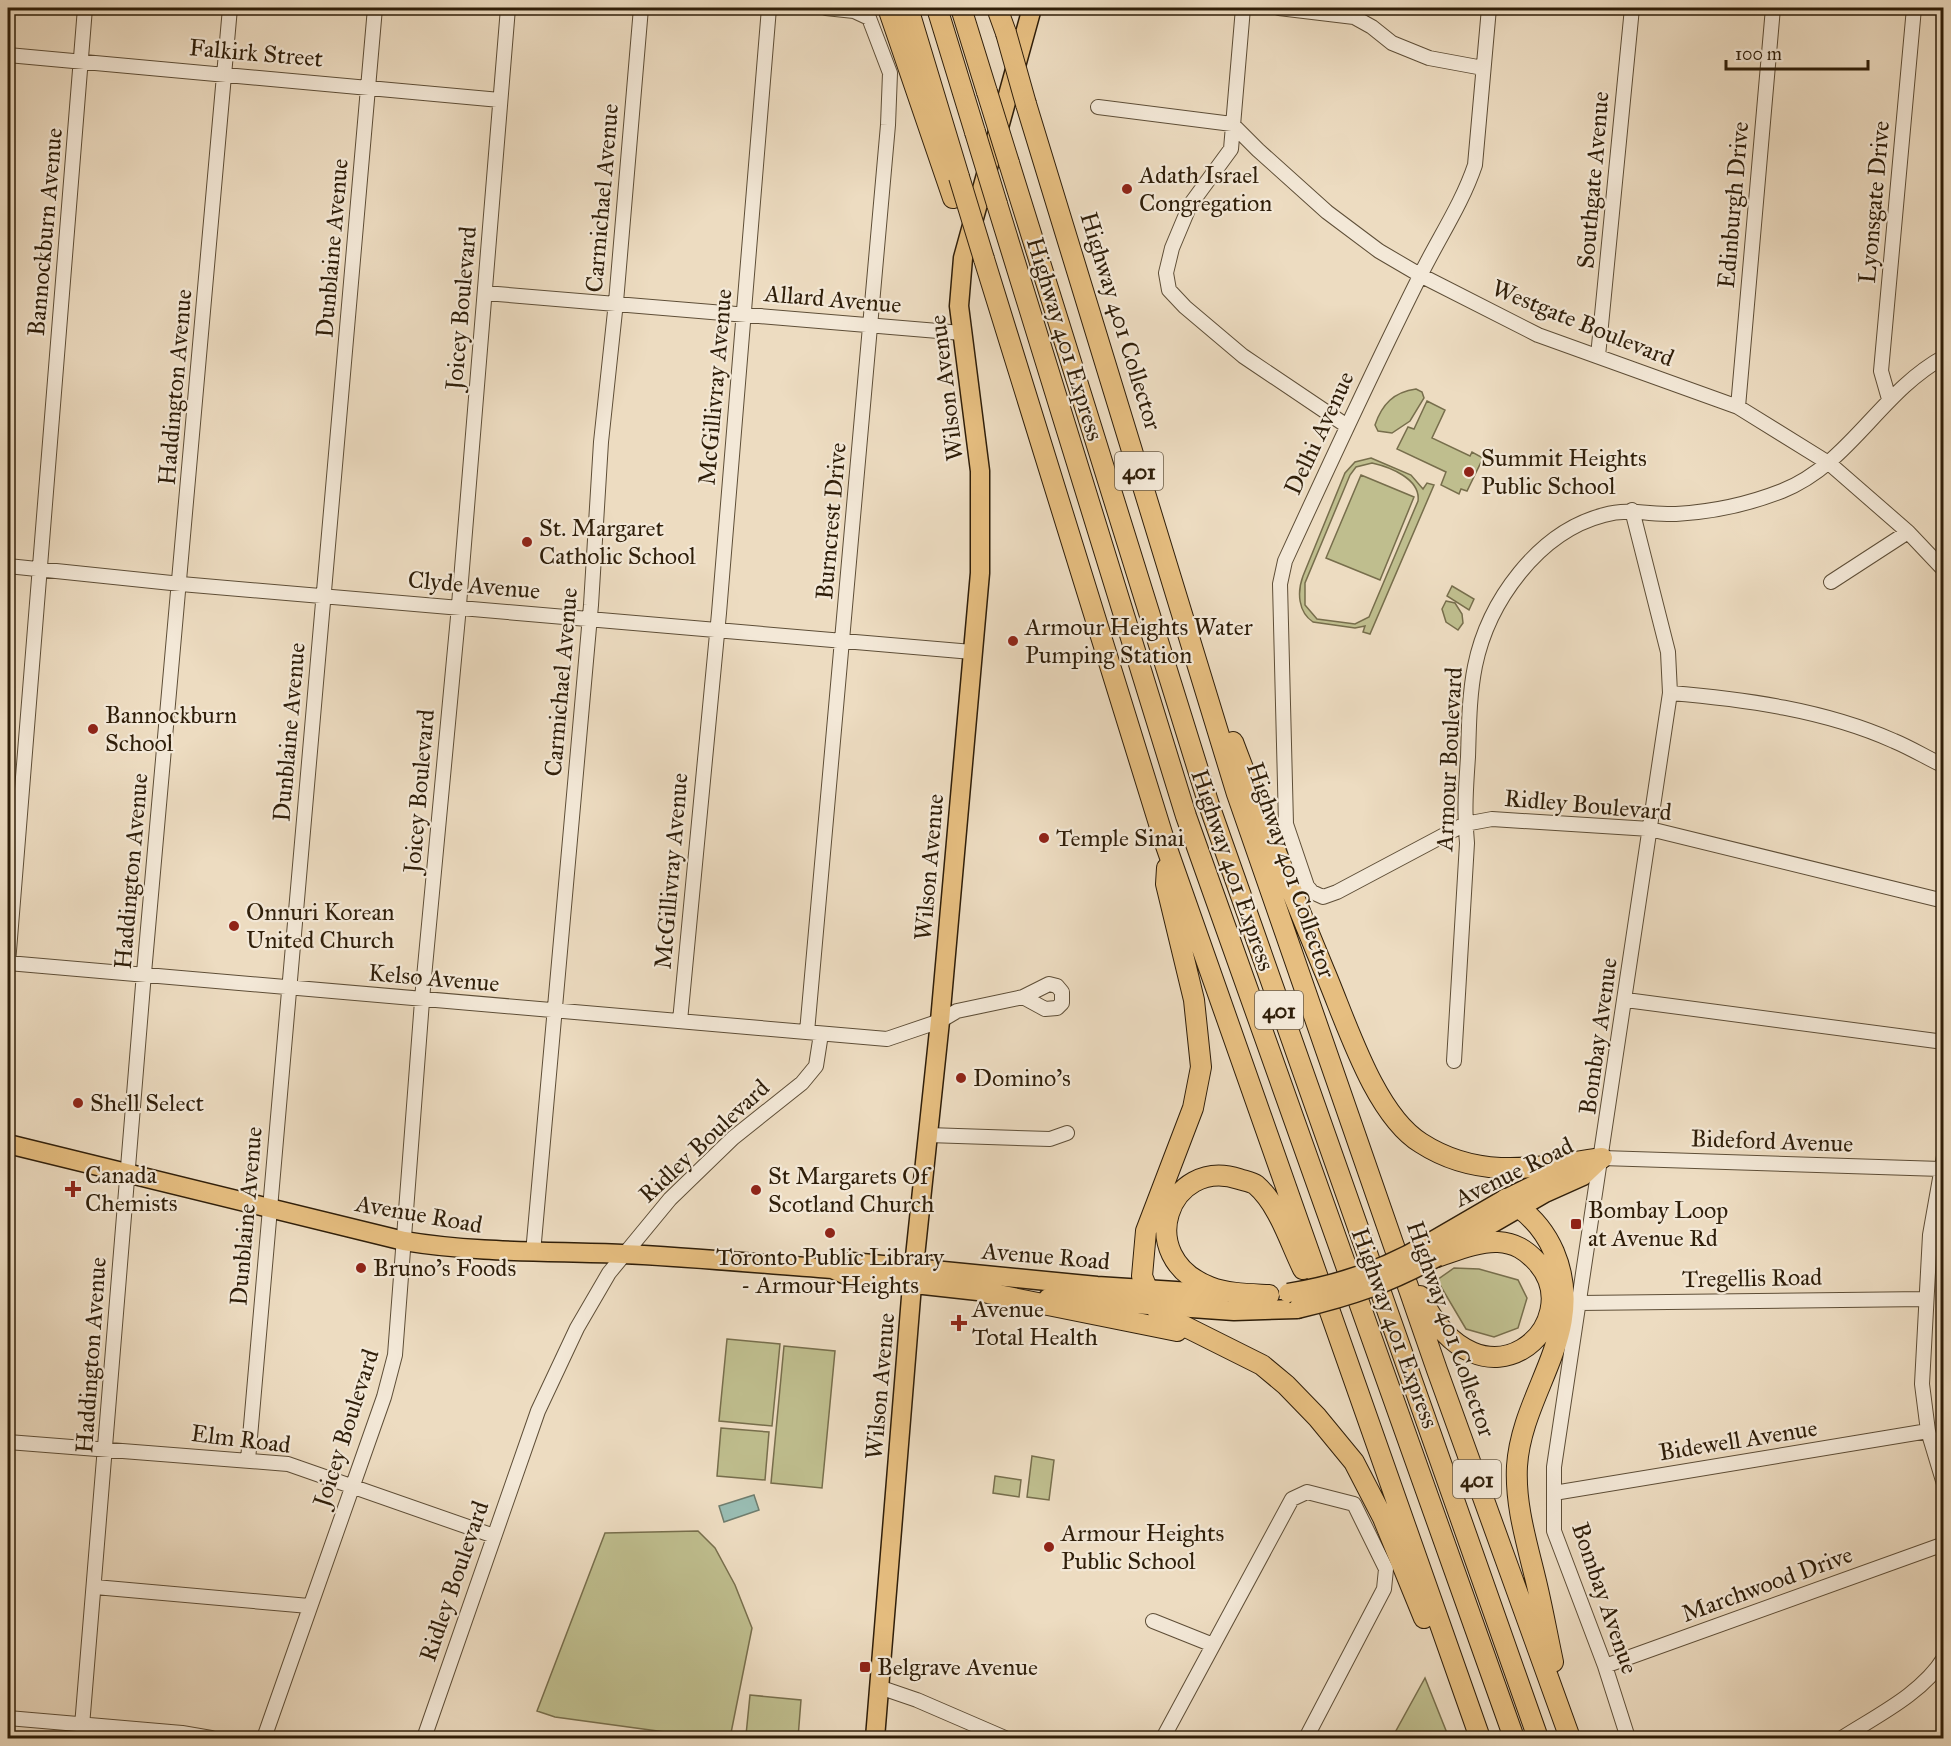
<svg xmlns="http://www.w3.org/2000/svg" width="1951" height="1746" font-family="'IM FELL Great Primer',serif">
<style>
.green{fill:#bfbe8e;stroke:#776e4c;stroke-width:1.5;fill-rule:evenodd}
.water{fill:#99bcb2;stroke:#6f7d6e;stroke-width:1.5}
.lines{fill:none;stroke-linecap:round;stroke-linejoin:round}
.minor-casing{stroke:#5e4e37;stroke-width:16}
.major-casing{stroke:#2f1e09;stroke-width:21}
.highway-casing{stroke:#2f1e09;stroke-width:22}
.minor{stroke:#f3e8d7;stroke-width:14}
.major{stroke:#e6be80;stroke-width:18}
.highway{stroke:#e6be80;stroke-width:20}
.major-bridge-casing{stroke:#2f1e09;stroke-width:21;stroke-linecap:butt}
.highway-bridge-casing{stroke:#2f1e09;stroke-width:22;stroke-linecap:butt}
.major-bridge{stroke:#e6be80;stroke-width:18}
.highway-bridge{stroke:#e6be80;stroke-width:20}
.poi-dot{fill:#8f2418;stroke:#f3e8d7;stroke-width:2}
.labels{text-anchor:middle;stroke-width:4.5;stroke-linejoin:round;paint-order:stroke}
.shield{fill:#f3e8d7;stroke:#6a5b47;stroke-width:1.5}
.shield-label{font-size:22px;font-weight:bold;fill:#2f1e09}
.street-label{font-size:24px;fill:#2f1e09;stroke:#f3e8d7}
.poi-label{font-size:24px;fill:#2f1e09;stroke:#f3e8d7;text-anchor:start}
</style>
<rect width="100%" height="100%" fill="#eddcc1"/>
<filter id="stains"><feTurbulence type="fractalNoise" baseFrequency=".00333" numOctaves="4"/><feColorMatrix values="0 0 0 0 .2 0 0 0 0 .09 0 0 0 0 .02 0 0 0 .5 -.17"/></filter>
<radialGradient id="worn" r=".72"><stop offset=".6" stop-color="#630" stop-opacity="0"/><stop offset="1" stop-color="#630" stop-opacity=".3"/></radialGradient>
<path class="green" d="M1416,389l6,3 2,6 -14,23 -18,12 -14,-2 -3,-6c7,-21 19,-33 41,-36z
M1427,401l18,9 -13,28 38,18 2,-4 11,6 -16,33 -6,-2 -2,5 -18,-9 5,-13 -49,-23 11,-22 6,2z
M1371,458l40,17 12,14 4,-6 7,2 -64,149 -7,-2 2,-6 -10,2 -42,-6c-15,-10 -16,-30 -10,-46l42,-103 10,-11zM1372,463c18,4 49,16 46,38l-49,116 -14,7 -38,-5 -12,-14v-22l45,-108 6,-8z
M1361,475l53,22 -34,83 -54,-22z
M1452,586l22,13 -5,11 -22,-14z
M1446,601l9,2 7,11 1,9 -5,7 -12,-8 -4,-13z
M1454,1268l25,1 39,11 9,18 -9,30 -24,9 -28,-8 -29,-49z
M727,1339l53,5 -8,82 -53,-5z
M784,1346l51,5 -13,137 -51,-5z
M721,1428l48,4 -4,48 -48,-4z
M1032,1456l22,4 -5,40 -22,-3z
M995,1476l26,4 -2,17 -26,-4z
M698,1531l17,17 20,37 17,43 -22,110h-21l-154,-21 -18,-6 68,-178z
M1425,1678l24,60h-57z
M750,1695l51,5 -3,38 -52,-3z"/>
<path class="water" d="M754,1495l5,15 -35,12 -5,-16z"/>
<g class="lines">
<g class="minor-casing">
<path id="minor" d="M85,8l-77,955 879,76 53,-18 17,-10 66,-14
M1243,8l-12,141 -41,56 -18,43 -6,25 3,17 16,17 58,49 104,70
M1279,8l75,9 18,10 20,16 37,15 54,10
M1489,8l-14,157c-13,39 -37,74 -55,111 -47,94 -91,189 -135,285l-5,23 6,240 21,62 5,6 11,5 14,-5 128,-68 27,-5 158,10 294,72
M8,55l492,45
M1098,107l134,17 26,26 69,62 52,39 41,24 118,60 200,72 92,57 78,68 36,38
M485,293l477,40
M1598,356l34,-348
M1889,399l-8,-28 33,-363
M1738,407l35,-399
M8,566l173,18 791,68
M1831,582l77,-50
M1670,693c74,6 155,17 224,48 17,7 33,17 50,25
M1049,984l8,2 5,6v11l-5,5 -12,1 -22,-12z
M1626,1000l318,42
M680,1021l39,-408 50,-605
M807,1032l81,-907 2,-52 -21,-55 -15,-7 -28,-3
M1454,1061l13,-218c-3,-29 -1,-58 1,-86 1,-30 1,-61 7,-91 13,-64 63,-134 129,-151 25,-7 47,0 72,-1 35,-2 73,-10 106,-23 68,-27 98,-99 162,-134
M928,1135l122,4 17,-6
M1944,1156l-14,79 -8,149 6,47 16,53
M1602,1158l339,11
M533,1253l58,-648 10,-163 15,-140 25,-294
M1579,1303l347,-4
M8,1442l280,22 206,72
M248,1460l127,-1452
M1554,1493l374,-62
M95,1587l214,19
M1153,1621l60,24
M1605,1666l339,-122
M879,1687l38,13 88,38
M8,1718l174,15 29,5
M81,1738l63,-765 86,-965
M264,1738l120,-341 11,-42 28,-367 35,-371 50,-609
M424,1738l114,-327 39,-83 32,-55 61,-74 63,-61 69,-55 14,-17 5,-32
M1163,1738l129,-239 15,-7 47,12 32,65 -2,20 -78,149
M1628,1738l-23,-72 -51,-135v-64l116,-774 -2,-41 -36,-142
M1842,1738c34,-22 80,-44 102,-80"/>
</g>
<g class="major-casing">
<path id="major" d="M8,1144l396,97c72,12 145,10 218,13 70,3 140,10 210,15l19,8 145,16
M1429,1243l74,-43 74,-36
M1448,1249l97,-56 38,-17 19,-18
M832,1269l20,-7 245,24 126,8
M1048,1298l186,13 63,-2
M875,1738l37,-453 28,-264 40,-448v-102l-21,-165 4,-48 69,-250"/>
</g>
<g class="highway-casing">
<path id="highway" d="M888,8l65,190
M908,8l51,169
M937,8l38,124
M961,8l26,84
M997,8l9,25
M1026,104l211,690 200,576 133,368
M1009,163l200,642 329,933
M997,204l189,612 328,922
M984,259l181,584 315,895
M1233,742c29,77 60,153 91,228 22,51 50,144 97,173 59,38 117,24 181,15
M1167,868l-1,16 28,116 7,67 -8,41 -47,123 -4,45 12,30 10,10 98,49 24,20 31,32 37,45 29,56 41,100
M1506,1199c21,12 38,30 48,53 34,80 -32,138 -37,214 -2,38 9,74 18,111 7,28 12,57 18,85
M983,1292l194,39
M1269,1295c-19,-1 -41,-1 -59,-8 -78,-30 -41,-131 29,-108 6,2 13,3 17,6 23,20 34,58 47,84
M1420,1296c63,126 171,27 117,-34 -11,-12 -22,-19 -39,-20 -19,-1 -43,9 -61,15"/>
</g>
<use href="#minor" class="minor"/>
<use href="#major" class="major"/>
<use href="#highway" class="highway"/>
<g class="major-bridge-casing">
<path id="major-bridge" d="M1288,1293c50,-8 98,-24 141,-50
M1297,1309c55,-13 90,-25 140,-52"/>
</g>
<g class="highway-bridge-casing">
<path id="highway-bridge" d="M1006,33l20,71
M987,92l22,71
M975,132l22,72
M959,177l25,82"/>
</g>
<use href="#major-bridge" class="major-bridge"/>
<use href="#highway-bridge" class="highway-bridge"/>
</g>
<g class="poi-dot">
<circle cx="1127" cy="189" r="6"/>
<circle cx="1469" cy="472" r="6"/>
<circle cx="527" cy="542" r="6"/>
<circle cx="1013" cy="641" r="6"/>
<circle cx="93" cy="729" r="6"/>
<circle cx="1044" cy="838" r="6"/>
<circle cx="234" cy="926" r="6"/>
<circle cx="961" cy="1078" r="6"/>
<circle cx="78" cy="1103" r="6"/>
<path d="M70 1180h6v6h6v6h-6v6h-6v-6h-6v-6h6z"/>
<circle cx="756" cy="1190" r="6"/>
<rect x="1570" y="1218" width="12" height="12" rx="3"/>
<circle cx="830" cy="1233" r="6"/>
<circle cx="361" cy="1268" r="6"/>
<path d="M956 1314h6v6h6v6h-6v6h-6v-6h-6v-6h6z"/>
<circle cx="1049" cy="1547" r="6"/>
<rect x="859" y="1661" width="12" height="12" rx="3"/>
</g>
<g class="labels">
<g class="shield">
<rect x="1115" y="452" width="48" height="38" rx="4.5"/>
<rect x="1255" y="991" width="48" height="38" rx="4.5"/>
<rect x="1453" y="1460" width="48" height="38" rx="4.5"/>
</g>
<g class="shield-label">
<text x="1139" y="479">401</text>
<text x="1279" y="1018">401</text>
<text x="1477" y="1487">401</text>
</g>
<g class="street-label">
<text transform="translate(256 53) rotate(5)" y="8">Falkirk Street</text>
<text transform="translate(1593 180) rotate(-85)" y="8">Southgate Avenue</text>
<text transform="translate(602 198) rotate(-85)" y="8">Carmichael Avenue</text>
<text transform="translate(1874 202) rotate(-85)" y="8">Lyonsgate Drive</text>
<text transform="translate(1733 205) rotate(-85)" y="8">Edinburgh Drive</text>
<text transform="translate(45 232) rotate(-85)" y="8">Bannockburn Avenue</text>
<text transform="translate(332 248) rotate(-85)" y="8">Dunblaine Avenue</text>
<text transform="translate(833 299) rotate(5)" y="8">Allard Avenue</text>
<text transform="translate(461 308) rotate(-85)" y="8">Joicey Boulevard</text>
<text transform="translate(1121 321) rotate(73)" y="8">Highway 401 Collector</text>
<text transform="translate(1583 323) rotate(22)" y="8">Westgate Boulevard</text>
<text transform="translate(1065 339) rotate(73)" y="8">Highway 401 Express</text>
<text transform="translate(175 387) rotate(-85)" y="8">Haddington Avenue</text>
<text transform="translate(715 387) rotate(-85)" y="8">McGillivray Avenue</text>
<text transform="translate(946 388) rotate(-97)" y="8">Wilson Avenue</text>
<text transform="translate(1319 433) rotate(-65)" y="8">Delhi Avenue</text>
<text transform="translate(831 521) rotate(-85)" y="8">Burncrest Drive</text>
<text transform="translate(474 585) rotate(5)" y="8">Clyde Avenue</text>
<text transform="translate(561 682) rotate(-85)" y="8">Carmichael Avenue</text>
<text transform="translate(289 732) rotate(-85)" y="8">Dunblaine Avenue</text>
<text transform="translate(1449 759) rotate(-87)" y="8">Armour Boulevard</text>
<text transform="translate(419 791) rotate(-85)" y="8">Joicey Boulevard</text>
<text transform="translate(1588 805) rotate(5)" y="8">Ridley Boulevard</text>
<text transform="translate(929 867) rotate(-85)" y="8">Wilson Avenue</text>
<text transform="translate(1233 870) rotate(71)" y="8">Highway 401 Express</text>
<text transform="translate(1291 870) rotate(71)" y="8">Highway 401 Collector</text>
<text transform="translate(131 871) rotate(-85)" y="8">Haddington Avenue</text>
<text transform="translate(671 871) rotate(-85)" y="8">McGillivray Avenue</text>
<text transform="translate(434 978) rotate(5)" y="8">Kelso Avenue</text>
<text transform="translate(1598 1036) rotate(-82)" y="8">Bombay Avenue</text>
<text transform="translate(704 1141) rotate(-43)" y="8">Ridley Boulevard</text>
<text transform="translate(1772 1141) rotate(2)" y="8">Bideford Avenue</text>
<text transform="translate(1514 1172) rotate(-26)" y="8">Avenue Road</text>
<text transform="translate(419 1214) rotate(10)" y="8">Avenue Road</text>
<text transform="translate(246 1216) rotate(-85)" y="8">Dunblaine Avenue</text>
<text transform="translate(1046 1256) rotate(5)" y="8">Avenue Road</text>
<text transform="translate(1752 1278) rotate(-1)" y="8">Tregellis Road</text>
<text transform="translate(1395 1328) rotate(70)" y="8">Highway 401 Express</text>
<text transform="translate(1451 1329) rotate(71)" y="8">Highway 401 Collector</text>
<text transform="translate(91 1355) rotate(-86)" y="8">Haddington Avenue</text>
<text transform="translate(880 1386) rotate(-85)" y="8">Wilson Avenue</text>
<text transform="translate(346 1428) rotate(-72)" y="8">Joicey Boulevard</text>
<text transform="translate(241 1439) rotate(7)" y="8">Elm Road</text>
<text transform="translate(1738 1440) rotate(-9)" y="8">Bidewell Avenue</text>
<text transform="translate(454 1581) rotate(-71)" y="8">Ridley Boulevard</text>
<text transform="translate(1767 1584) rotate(-20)" y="8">Marchwood Drive</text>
<text transform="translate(1605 1598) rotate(71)" y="8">Bombay Avenue</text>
</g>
<g class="poi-label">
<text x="1139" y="183">Adath Israel<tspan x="1139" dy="28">Congregation</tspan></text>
<text x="1481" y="466">Summit Heights<tspan x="1481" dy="28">Public School</tspan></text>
<text x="539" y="536">St. Margaret<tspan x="539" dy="28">Catholic School</tspan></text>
<text x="1025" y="635">Armour Heights Water<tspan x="1025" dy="28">Pumping Station</tspan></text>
<text x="105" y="723">Bannockburn<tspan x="105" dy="28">School</tspan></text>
<text x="1056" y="846">Temple Sinai</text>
<text x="246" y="920">Onnuri Korean<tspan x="246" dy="28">United Church</tspan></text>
<text x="973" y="1086">Domino's</text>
<text x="90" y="1111">Shell Select</text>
<text x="85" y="1183">Canada<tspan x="85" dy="28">Chemists</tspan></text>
<text x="768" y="1184">St Margarets Of<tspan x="768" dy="28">Scotland Church</tspan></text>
<text x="1588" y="1218">Bombay Loop<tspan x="1588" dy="28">at Avenue Rd</tspan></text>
<text x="830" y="1265" text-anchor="middle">Toronto Public Library<tspan x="830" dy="28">- Armour Heights</tspan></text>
<text x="373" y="1276">Bruno's Foods</text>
<text x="972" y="1317">Avenue<tspan x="972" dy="28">Total Health</tspan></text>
<text x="1061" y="1541">Armour Heights<tspan x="1061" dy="28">Public School</tspan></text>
<text x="877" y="1675">Belgrave Avenue</text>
</g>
</g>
<rect width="1951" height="1746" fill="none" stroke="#eddcc1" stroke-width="30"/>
<rect x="9" y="9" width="1933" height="1728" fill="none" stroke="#2f1e09" stroke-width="3"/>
<rect x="15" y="15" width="1921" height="1716" fill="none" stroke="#2f1e09" stroke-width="1.5"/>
<path d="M1726 60v9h142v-9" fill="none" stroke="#2f1e09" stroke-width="3"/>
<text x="1735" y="60" font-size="18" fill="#2f1e09" stroke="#f3e8d7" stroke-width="4.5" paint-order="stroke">100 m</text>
<rect width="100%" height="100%" filter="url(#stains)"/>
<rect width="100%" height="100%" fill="url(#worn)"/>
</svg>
